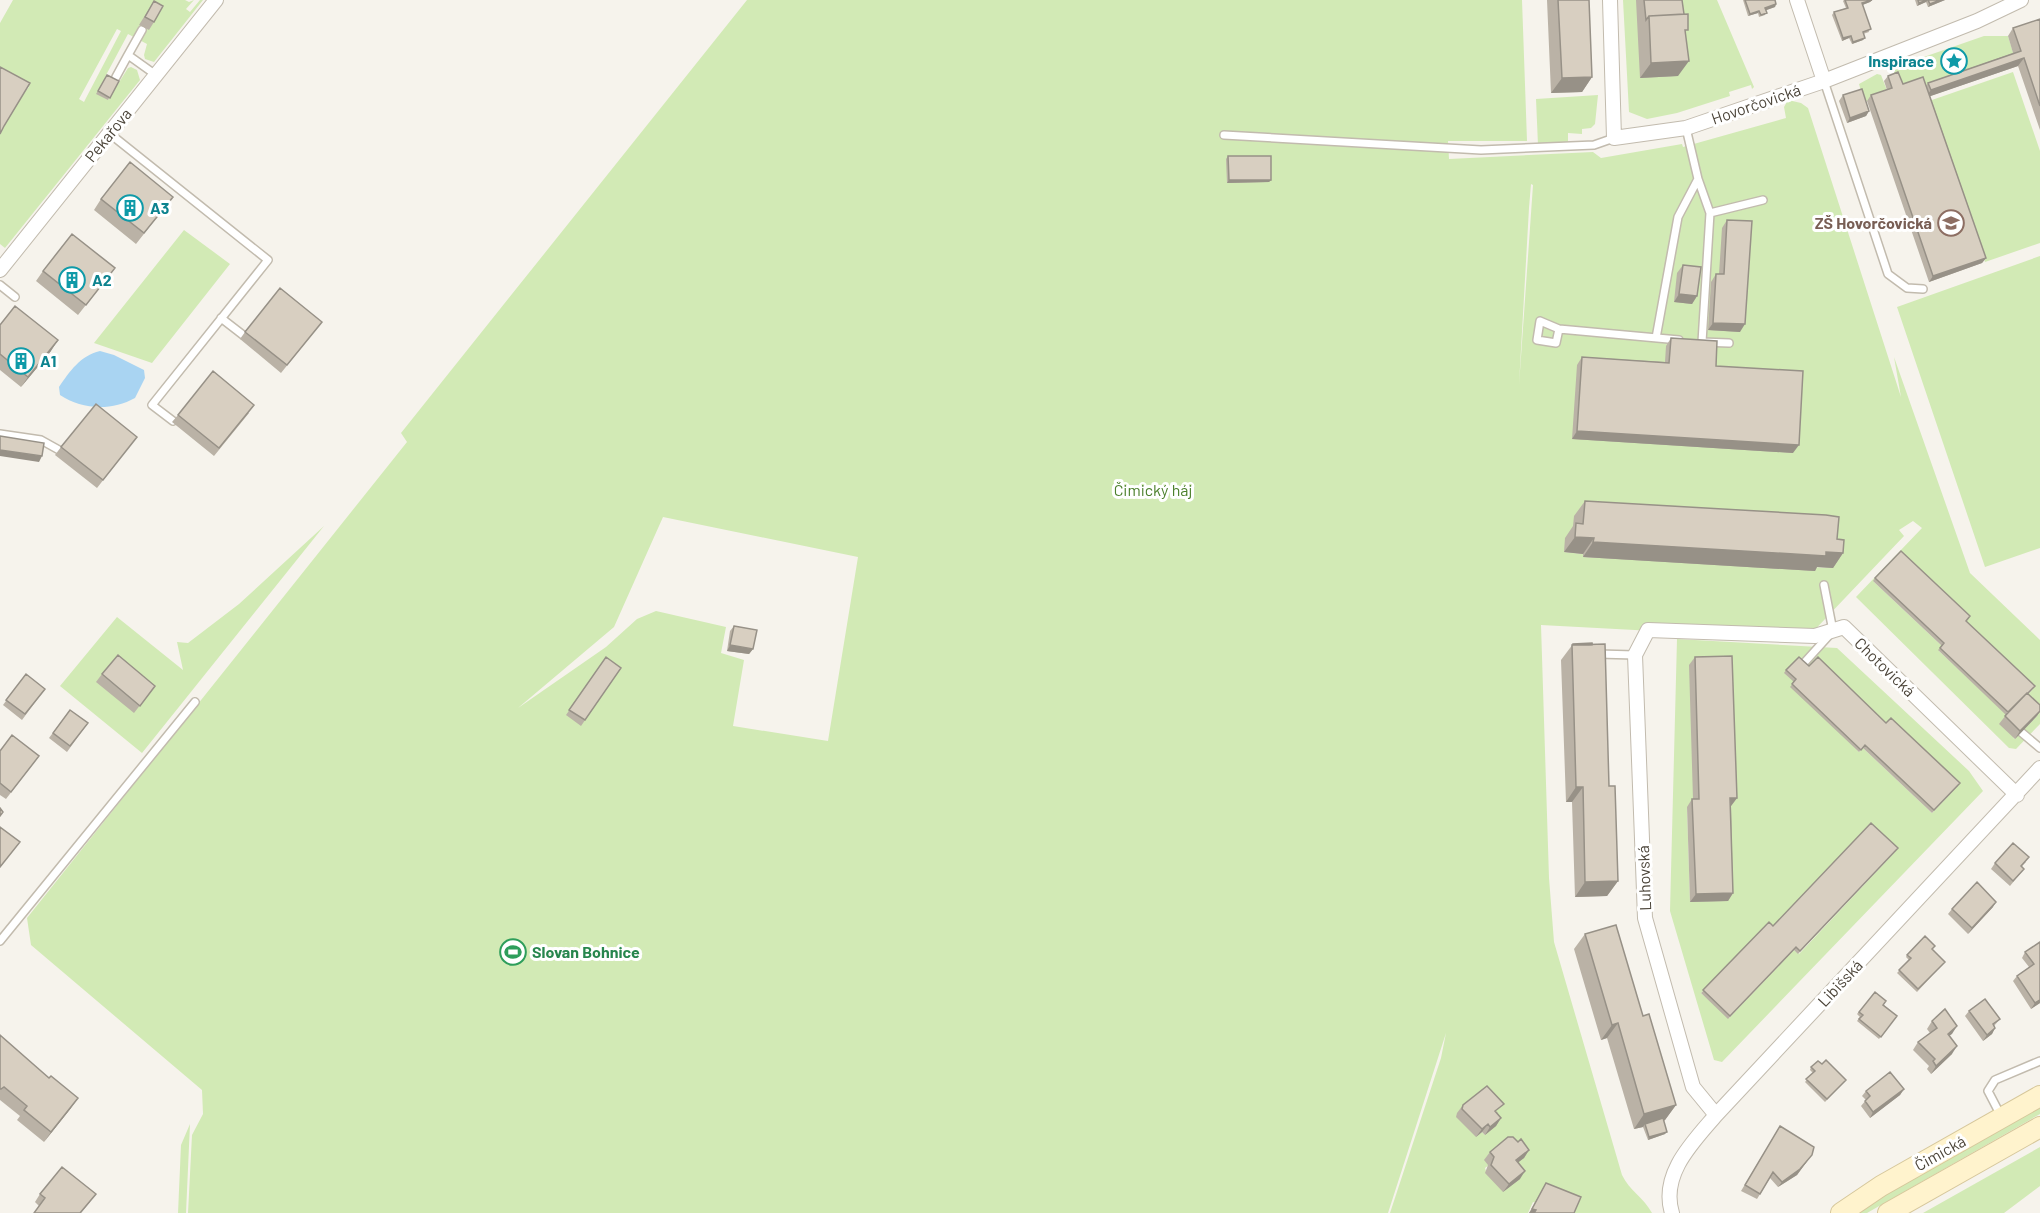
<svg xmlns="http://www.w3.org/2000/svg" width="2040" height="1213" font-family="Barlow,sans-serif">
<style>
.green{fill:#d2eab5;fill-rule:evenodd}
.water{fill:#a9d4f2}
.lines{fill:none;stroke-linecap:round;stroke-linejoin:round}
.service-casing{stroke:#c2bbae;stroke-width:10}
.minor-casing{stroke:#c2bbae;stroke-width:16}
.secondary-casing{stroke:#d6c79b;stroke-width:22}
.service{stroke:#fff;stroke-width:7}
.minor{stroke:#fff;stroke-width:14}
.secondary{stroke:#fff3cd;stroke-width:20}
.wall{fill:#bab2a6}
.shaded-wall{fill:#979187}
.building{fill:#d8cfc1;stroke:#979187;stroke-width:1.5}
.labels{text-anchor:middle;stroke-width:6;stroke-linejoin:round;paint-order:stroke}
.culture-label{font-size:16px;font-weight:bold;fill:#0d838f;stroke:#fff;text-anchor:start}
.street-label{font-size:16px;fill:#4b4439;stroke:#fff}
.education-label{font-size:16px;font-weight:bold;fill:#785e54;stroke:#fff;text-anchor:end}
.park-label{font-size:16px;fill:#4a7f2a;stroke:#fff}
.leisure-label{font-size:16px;font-weight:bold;fill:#27864d;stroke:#fff;text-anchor:start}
</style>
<rect width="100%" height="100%" fill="#f6f3ec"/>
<path class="green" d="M13,0h172l4,2 5,-2 -8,9 4,3 10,-12h3l-49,62 -9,-3 -1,-4 3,-11 -19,-10 -23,43 3,23 20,-32 3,-1 6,3 3,10 -135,168 -5,-4v-112l17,-31 12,-14 -29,-16v-48zM117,29l4,2 -35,67 -2,4 -5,-3z
M747,0h775l5,141h-79l1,18 144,-7 8,6 81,-14 1,3 103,-29 -2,-11 4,-7 13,3 7,5 93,289 -7,-40 76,216 70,67v84l-24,25 -7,-1 -153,-151 66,-69 -9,-7 -14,9 5,6 -98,103 -265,-14 8,253 5,64 68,233c7,15 22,23 30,38h-80l-39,-11 -5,11h-138l51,-155 5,-25 -58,180h-1200l4,-78 11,-21 -1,-24 -171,-145 -4,-27 380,-476 -6,-9zM1531,184l2,1 -14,200 10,-177zM663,517l195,40 -30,184 -95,-15 11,-66 -23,-7 5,-26 -70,-16 -19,8 -31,28 -88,61 96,-81zM1573,539l260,29 -250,-11v-3l-19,-2zM1873,581l95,38 -4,4 69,66 -11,12 15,15 -23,23 -7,-24 -68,-64 3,-5zM1498,1112l-8,7 -5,16 -3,-3 -6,4 -19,-19zM1485,1159l34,20 -32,-5 -2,-6 4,-3z
M1623,0h94l37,87 -2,2 -1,-4 -22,7 1,4 -53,17 -30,6 -18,-7z
M1984,36h24l7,23 -92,32 -24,-1 -6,-20 2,-3z
M2013,72l27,79v92l-55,19 -56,-161z
M1877,74l4,1 7,18 -24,9 -5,-18z
M1598,95l-3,29 -4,4 -9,1v5l-14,-1v10l-30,2 -2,-46z
M184,230l46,34 -78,99 -58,-20z
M2040,256v292l-55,19 -88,-260z
M324,526l-182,227 -82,-67 57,-69 66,53 -6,-28 11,1 51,-39z
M1677,639l160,9 132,123 14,20 -261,271 -8,-2 -44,-149zM1794,682l91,43 73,61 -26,27 -69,-65 -4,4zM1687,807h7l-4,95zM1896,851l-97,103 -5,-4 -65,68 -28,-25 70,-64z
M2040,1105v9l-173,99h-13l24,-16z
M190,1124l-4,89h-8l3,-68z
M2040,1147v39l-36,27h-81z"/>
<path class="water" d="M100,351l14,4 30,15 1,8 -10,20c-23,13 -53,12 -75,-3l-1,-8c11,-16 21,-31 41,-36z"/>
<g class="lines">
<g class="service-casing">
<path id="service" d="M128,55l14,-25
M116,77l12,-22 28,20
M1824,81l64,193 19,14 16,1
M1686,128l12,51 12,34 -8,129 27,1
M109,133l159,127 -116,145 21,16
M1224,135l257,15 113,-5 20,-7
M1710,213l53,-13
M0,285l15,12
M221,318l22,17
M1559,329l-3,14 -19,-3 3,-19 19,8 120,11
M1656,338l22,-121 20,-38
M0,434l41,6 18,10
M1598,654l37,1
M1804,663l29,-32 -9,-46
M2021,732l19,16
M0,941l195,-239
M2001,1116l-13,-25 7,-11 45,-19"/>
</g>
<g class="minor-casing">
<path id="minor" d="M1610,0l4,138 72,-10 138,-47 153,-60 44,-21
M1797,0l27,81
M0,270l216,-270
M1716,1115l-23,-28 -48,-169 -10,-263 13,-25 167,6 29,-9 173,168
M1672,1213c-12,-39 21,-71 44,-98l324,-347"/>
</g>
<g class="secondary-casing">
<path id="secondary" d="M1841,1213l40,-27 159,-90
M1888,1213l152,-86"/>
</g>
<use href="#service" class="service"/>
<use href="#minor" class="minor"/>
<use href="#secondary" class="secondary"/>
</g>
<path class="wall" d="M1547,0h42l3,77 -10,15 -31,1z
M1636,0h46l3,34 -7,42 -38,2z
M1743,0h32l1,4 -1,3 -9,3 -1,5 -6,2 -1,-4 -10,3z
M1844,0h28l-2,2 -8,3 7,27 -6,2v6l-11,4 -3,-6 -7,3 -10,-26 2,-3 12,-4 -3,-7z
M1915,0h30l-17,7 -2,-5 -9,4z
M154,1v21l-5,8 -10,-5z
M2040,19v111l-22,-64 -88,30 56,162 -4,5 -53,19 -62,-181 4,-6 16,-5 -3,-9 4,-5 15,8 23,2 2,-3 85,-30 -5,-17 5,-8z
M107,75l12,6 -11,19 -12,-6z
M1843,95l26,16 -3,5 -19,7 -8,-22z
M1228,156l43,24 -2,2 -42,1 -1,-24z
M101,199l64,8 -29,37 -42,-34z
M1727,220l13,112 -32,-2 3,-48 5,-8h3l3,-46z
M1683,265l14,31 -5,8 -18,-2 3,-29z
M115,268l-37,47 -42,-34 7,-10z
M322,322l-41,51 -41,-34 5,-7z
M0,325l51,26 -30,36 -21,-17z
M1671,338l45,28 77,87 -221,-14 5,-74 5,-8 83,5 1,-16z
M249,413l-35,43 -42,-34 6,-7z
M137,437l-40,51 -42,-33 6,-8z
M1585,501l252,38 6,14 -10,15 -16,-1 -2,4 -232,-14v-3l-19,-2 1,-14 8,-12 1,-10z
M1875,578l91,43 69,65 -7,8 12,11v7l-25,27 -16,-15 7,-9 -68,-65 4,-4 -69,-65z
M734,626l19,23 -4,5 -22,-3 3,-20z
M1573,644l36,142 9,95 -11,15 -32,1 -3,-95h-6l-5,-142z
M606,657l15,11 -40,58 -15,-11z
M1695,657l42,141 -6,8 2,87 -5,8 -38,1 -3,-95 5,-8h1l-4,-134z
M1809,666l77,57 72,63 -26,27 -69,-65 -4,4 -69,-65 4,-5 -10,-9 2,-3z
M26,674l19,15 -23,31 -19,-15z
M102,674l53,12 -21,27 -38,-31z
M70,710l18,13 -21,29 -18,-14z
M0,751l39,5 -33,43 -6,-4z
M1898,848l-100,106 -4,-4 -66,69 -27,-26 72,-67z
M2026,862l-4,4 2,3 -14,17 -19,-17 4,-6z
M1993,907l-25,27 -20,-20 4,-5z
M1585,934l58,82 33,89 -11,15 -1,1 1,13 -17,6 -5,-13 -9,2 -27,-91 -6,2 -27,-91z
M2040,942v61l-9,6 -18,-28 4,-5 12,-9 -7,-9 3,-6z
M1933,949l10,15 -26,28 -20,-19 12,-13 -3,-3 1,-2z
M1875,992l9,13 13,11 -18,23 -22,-18 3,-4 -3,-3z
M1969,1011l31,8 -6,7 1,2 -3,6 -9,7 -18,-25z
M1932,1021l25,5 -8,10 3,18 -21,20 -4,-5 2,-3 -16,-16 5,-8 12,-9 -3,-4z
M0,1035l71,73 -27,34 -27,-22 3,-4 -20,-16z
M1811,1067l35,13 -21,22 -20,-20 8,-9 -3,-3z
M1904,1089l-4,6 -30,23 -9,-12 5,-6 -4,-4 4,-5z
M1463,1105l35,7 -1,1 4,5 -5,8 -11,9 -3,-3 -6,5 -20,-20 1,-4z
M1780,1126l28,34 -11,15 -19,12 -8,-9 -13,21 -16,-8z
M1518,1142l11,8 -5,8 -6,4 2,17 -17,13 -18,-19 3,-8 -4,-5 6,-8z
M1546,1183l28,30h-45z
M40,1194l50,8 -9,11h-47l5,-7 -4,-4z"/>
<path class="shaded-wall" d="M1872,0l-2,2 -10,4 2,-3z
M1928,0l-2,2 -9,4 2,-3z
M1940,0h5l-17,7 2,-3z
M1776,4l-1,3 -11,4 1,-3z
M1759,11l-1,2 -10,3 2,-2z
M1851,36l-2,2 -7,3 1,-3z
M1865,38l-2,2 -11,4 1,-2z
M2024,58l-6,8 -93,32 6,-8z
M1689,61l-11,15 -38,2 11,-15z
M1592,77l-10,15 -31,1 11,-15z
M1869,111l-3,5 -19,7 3,-5z
M1229,180h42l-2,2 -42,1z
M1986,258l-4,5 -53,19 4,-6z
M1679,294l18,2 -5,8 -18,-2z
M1713,323l32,1 -5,8 -32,-2z
M58,340l-7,11 -30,36 7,-10z
M1577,431l222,14 -6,8 -221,-14z
M0,450l42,6 -3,6 -39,-6z
M1575,537l19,1 -11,16 -19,-2z
M1593,542l250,11 -10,15 -16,-1 -2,4 -232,-14z
M730,645l23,4 -4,5 -22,-3z
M2040,711l-3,5 -22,23 5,-8z
M1576,787h7l-11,15h-6z
M1730,798h7l-6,8z
M1618,881l-11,15 -32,1 10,-15z
M1733,893l-5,8 -38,1 6,-8z
M1996,902l-3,5 -25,27 4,-6z
M2040,1000v3l-9,6 4,-6z
M1618,1023l-11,15 -6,2 11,-15z
M1957,1026l-5,8 -10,7 6,-7z
M1995,1028l-3,6 -9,7 4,-6z
M1957,1046l-5,8 -21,20 5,-8z
M1904,1089l-4,6 -30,23 3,-6z
M78,1098l-7,10 -27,34 7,-10z
M1676,1105l-11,15 -19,6 -1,-2 -2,3 -9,2 10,-15z
M1501,1118l-5,8 -11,9 5,-8z
M1488,1124l-6,8 -6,5 6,-8z
M1667,1132l-2,2 -17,6 1,-3z
M1529,1150l-5,8 -13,10 5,-8z
M1808,1160l-11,15 -19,12 4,-5z
M1525,1171l-5,8 -17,13 6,-8z
M1532,1209l4,1 -2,3h-5z"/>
<path class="building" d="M1558,0h31l3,77 -30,1z
M1644,0h38l2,14 -35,2 -3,4z
M1745,0h30l1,4 -11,4 2,5 -6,2 -2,-4 -9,3z
M1845,0h27l-10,3 9,26 -8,3 2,6 -12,4 -2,-6 -8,2 -9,-26 14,-4z
M1918,0h9l-8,3z
M1928,0h12l-10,4z
M154,1l9,5 -9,16 -9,-5z
M1688,14v16h-3l4,31 -38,2 -2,-47z
M2040,19v87l-16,-48 -93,32 -3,-7 93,-32 -8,-23z
M0,67l30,16 -26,43 -4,8z
M1898,72l5,12 20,-7 63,181 -53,18 -62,-181 21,-7 -4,-12z
M107,75l12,6 -9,17 -12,-7z
M1862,89l7,22 -19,7 -7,-23z
M1228,156h43v24h-42z
M130,162l43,35 -29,36 -43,-34z
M1727,220l25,1 -7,103 -32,-1 3,-49h8z
M72,234l43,34 -29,37 -43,-34z
M1683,265l18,2 -4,29 -18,-2z
M280,288l42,34 -35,43 -42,-33z
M15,306l43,34 -30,37 -28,-23v-29z
M1671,338l46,3 -1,25 87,5 -4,74 -222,-14 5,-74 87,6z
M213,371l41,34 -35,43 -41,-33z
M96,404l41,33 -34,43 -42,-33z
M0,436l44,7 -2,13 -42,-6z
M1585,501l241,14 13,2 -2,22 7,1 -1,13 -17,-1v4l-233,-14 1,-4 -19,-1 1,-14 7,1z
M1901,551l69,65 -4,5 69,65 -7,7h-1l-19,19 -68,-64 4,-5 -69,-65z
M734,626l23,4 -4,19 -23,-4z
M1592,643v2h-19v-1z
M1605,644l4,142h6l3,95 -33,1 -2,-95h-7l-4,-142z
M118,655l37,31 -15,20 -38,-32z
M1732,656l5,142h-7l3,95 -37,1 -4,-95h7l-4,-142z
M606,657l15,11 -36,52 -16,-10z
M1799,657l10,9 9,-9 68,66 5,-5 69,65 -26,27 -69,-65 -4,5 -69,-66 4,-5 -10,-9z
M26,674l19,15 -20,25 -19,-14z
M2027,693l13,12v6l-20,20 -15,-15z
M70,710l18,13 -18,23 -17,-13z
M12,735l27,21 -28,36 -11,-9v-32z
M0,808l3,4 -3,4z
M1871,823l27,25 -98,103 -4,-4 -66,69 -27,-26 66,-68 4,4z
M0,827l20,15 -20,25z
M2013,843l16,14 -8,9 3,3 -11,12 -18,-18z
M1977,882l19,20 -24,26 -20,-19z
M1616,925l27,91 6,-2 27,91 -32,9 -26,-91 -6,2 -27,-91z
M1925,936l10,10 -3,3 13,13 -27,27 -19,-19 12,-12 -4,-3z
M2040,942v58l-5,3 -18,-27 17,-12 -9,-12z
M1875,992l11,9 -3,4 14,11 -16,21 -22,-18 4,-4 -4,-3z
M1985,999l15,20 -7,5 2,4 -8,7 -18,-24z
M1945,1009l12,17 -9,8 9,12 -21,20 -3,-5 2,-2 -17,-17 19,-14 -5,-7z
M0,1035l49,43 2,-2 27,22 -27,34 -27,-22 3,-4 -23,-19 -3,2h-1z
M1826,1060l20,20 -19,19 -21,-20 9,-8 -4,-4 7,-6 4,3z
M1890,1072l14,17 -31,23 -8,-11 5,-5 -4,-5z
M1487,1086l17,18 -9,7 6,7 -11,9 -2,-3 -6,5 -20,-20 1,-4z
M1663,1118l4,14 -18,5 -4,-13z
M1780,1126l34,21 -2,8 -12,14 -18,13 -9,-10 -13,22 -15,-9z
M1508,1137h5l5,5 3,-3 8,11 -13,10 9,11 -16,13 -18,-19 3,-8 -4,-5z
M62,1167l34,27 -16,19h-46l11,-15 -5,-4z
M1546,1183l35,14 -7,16h-40l2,-3 -4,-1z"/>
<defs>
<g id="sight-ring" transform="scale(1.35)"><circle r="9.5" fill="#fff" stroke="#0f9aa8" stroke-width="1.5"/><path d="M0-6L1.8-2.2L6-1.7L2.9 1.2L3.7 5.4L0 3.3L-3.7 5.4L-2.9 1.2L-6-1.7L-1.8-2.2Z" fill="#0f9aa8"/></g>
<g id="building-ring" transform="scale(1.35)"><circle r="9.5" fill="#fff" stroke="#0f9aa8" stroke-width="1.5"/><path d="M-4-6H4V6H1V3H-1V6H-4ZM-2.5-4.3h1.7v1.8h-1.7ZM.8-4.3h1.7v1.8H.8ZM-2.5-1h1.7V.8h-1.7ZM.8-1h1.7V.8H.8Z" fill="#0f9aa8"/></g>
<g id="school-ring" transform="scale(1.35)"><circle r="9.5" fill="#fff" stroke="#8d6e63" stroke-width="1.5"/><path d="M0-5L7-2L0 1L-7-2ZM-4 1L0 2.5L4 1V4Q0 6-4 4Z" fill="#8d6e63"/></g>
<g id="stadium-ring" transform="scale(1.35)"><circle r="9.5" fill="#fff" stroke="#2e9e5b" stroke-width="1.5"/><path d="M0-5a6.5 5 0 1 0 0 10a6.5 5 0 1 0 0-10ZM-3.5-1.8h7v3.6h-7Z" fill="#2e9e5b"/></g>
</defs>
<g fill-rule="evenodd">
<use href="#sight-ring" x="1954" y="61"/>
<use href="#building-ring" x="130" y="208"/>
<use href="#school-ring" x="1951" y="223"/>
<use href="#building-ring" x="72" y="280"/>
<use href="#building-ring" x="21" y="361"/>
<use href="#stadium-ring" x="513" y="952"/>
</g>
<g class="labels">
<g class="culture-label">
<text x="1934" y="67" text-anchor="end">Inspirace</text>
<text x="150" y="214">A3</text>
<text x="92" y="286">A2</text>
<text x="40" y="367">A1</text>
</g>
<g class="street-label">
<text transform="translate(1756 104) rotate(-19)" y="6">Hovorčovická</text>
<text transform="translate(108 135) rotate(-51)" y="6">Pekařova</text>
<text transform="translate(1885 667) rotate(44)" y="6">Chotovická</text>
<text transform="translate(1644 878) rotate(-92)" y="6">Luhovská</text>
<text transform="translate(1840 983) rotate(-47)" y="6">Libišská</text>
<text transform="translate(1940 1153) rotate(-29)" y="6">Čimická</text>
</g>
<g class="education-label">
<text x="1932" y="229">ZŠ Hovorčovická</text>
</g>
<g class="park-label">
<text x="1153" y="496">Čimický háj</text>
</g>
<g class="leisure-label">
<text x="532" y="958">Slovan Bohnice</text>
</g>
</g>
</svg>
